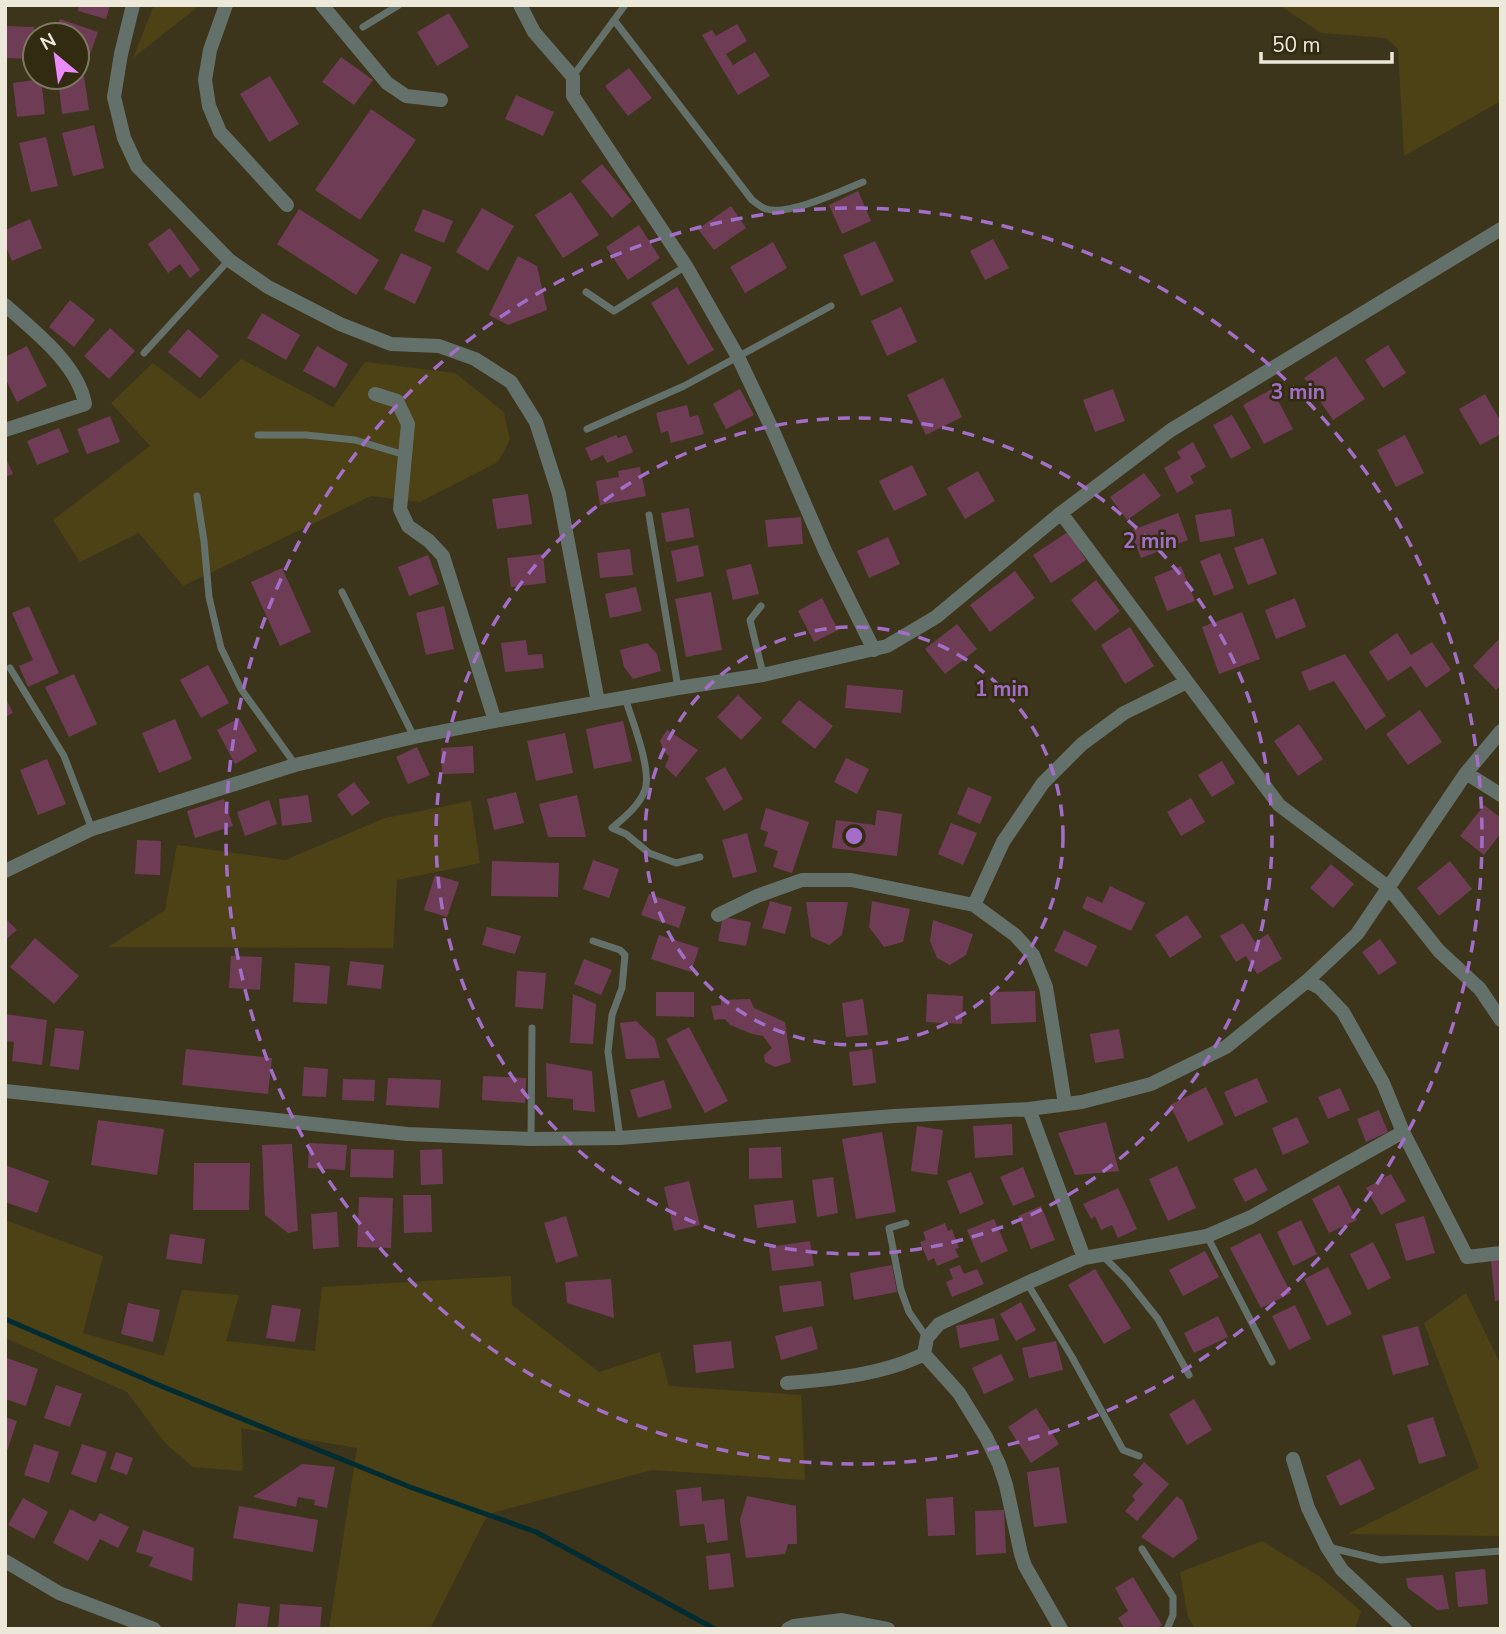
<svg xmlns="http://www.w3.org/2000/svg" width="1506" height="1634" font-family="'Nunito Sans',sans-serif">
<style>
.green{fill:#4d4215}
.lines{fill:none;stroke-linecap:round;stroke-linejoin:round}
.stream{stroke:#002c32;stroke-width:5}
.building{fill:#6f3c56}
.service{stroke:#64716b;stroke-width:7}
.minor{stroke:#64716b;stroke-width:14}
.ring{fill:none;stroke:#a36ec8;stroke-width:3.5;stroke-dasharray:12 9}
.centre{fill:#a36ec8;stroke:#322b11;stroke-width:3.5}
.ring-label{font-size:21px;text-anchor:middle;font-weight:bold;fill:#a36ec8;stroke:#322b11;stroke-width:5;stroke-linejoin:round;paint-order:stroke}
</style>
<rect width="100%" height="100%" fill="#3c351b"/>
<path class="green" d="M154,5h46l-67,53z
M1279,5h222v96l-97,55 -6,-107 -12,-11 -65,-5z
M241,359l92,48 32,-45 90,11 49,39 6,28 -12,22 -78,40 -49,-6 -188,90 -44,-53 -59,29 -27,-42 97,-74 -39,-43 42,-40 47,36z
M471,801l9,62 -83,17 -4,68 -285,-1 57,-37 12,-65 108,15 100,-42z
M5,1220l98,36 -20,77 81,23 18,-66 57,5 -13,46 89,10 7,-64 189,-11 1,29 87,67 61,-20 9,34 132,9 4,85 -153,-10 -164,44 -58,115h-101l28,-181 -116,-20 2,43 -50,-4 -28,-24 -38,-51 -122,-54z
M1466,1293l35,72v171l-153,-2 131,-66 -55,-145z
M1262,1541l57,35 42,35 -6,18h-159l-8,-11 -8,-46z"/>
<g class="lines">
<path class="stream" d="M5,1319l156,67 249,101 126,45 179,97"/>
</g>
<path class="building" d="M79,5h31l-4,14 -28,-8z
M449,13l20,34 -32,19 -20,-34z
M60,19l38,13 -11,31 -10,-3v-25h-23z
M737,24l10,17 -21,13 7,11 22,-13 15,24 -32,19 -36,-60 10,-5 4,6z
M5,26l29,1 -2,32 -27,-1z
M341,57l32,23 -19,25 -32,-23z
M629,68l23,30 -24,18 -23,-30z
M83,69l6,41 -27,4 -4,-37h19v-7z
M270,76l29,48 -30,18 -29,-48z
M41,79l4,35 -28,3 -4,-34z
M516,95l38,17 -11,24 -38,-17z
M371,109l45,31 -56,80 -45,-30z
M94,125l10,43 -31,8 -11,-43z
M46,137l12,49 -27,6 -12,-49z
M602,164l30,37 -20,17 -31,-37z
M858,191l13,30 -29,13 -13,-29z
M571,192l28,43 -36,23 -28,-43z
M731,206l15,22 -32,22 -16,-21z
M482,208l32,18 -26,45 -32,-19z
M299,209l80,51 -23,35 -79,-51z
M423,209l30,12 -9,22 -30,-12z
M30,219l12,29 -30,13 -7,-16v-15z
M639,225l21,33 -32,22 -22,-33z
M170,228l30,42 -10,8 -10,-14 -12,9 -20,-29z
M993,239l16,29 -24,12 -15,-29z
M875,241l19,40 -33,15 -18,-41z
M773,242l14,26 -42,25 -15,-26z
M401,253l31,14 -17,37 -31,-15z
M518,256l19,10 10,44 -39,15 -19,-10z
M677,287l37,63 -26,15 -37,-62z
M70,300l25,20 -21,27 -25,-20z
M901,307l16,35 -30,14 -16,-35z
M262,313l38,22 -14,25 -39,-22z
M110,328l25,23 -26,28 -25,-23z
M188,329l31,27 -19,22 -32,-26z
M1388,345l18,28 -23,15 -18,-28z
M27,346l20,40 -30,16 -12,-24v-21z
M317,346l31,18 -13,24 -32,-17z
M1336,356l29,43 -32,21 -29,-42z
M943,378l19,39 -36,18 -19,-40z
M740,389l14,26 -28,14 -13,-25z
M1113,389l12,32 -30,11 -12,-32z
M1272,389l21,40 -29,15 -21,-39z
M1485,394l16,28v12l-21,11 -21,-36z
M687,405l3,12 8,-2 6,19 -33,9 -3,-12 -7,2 -5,-20z
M1232,415l19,33 -20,11 -18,-34z
M110,416l10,26 -33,12 -10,-25z
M59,428l10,24 -32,13 -10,-24z
M616,435l2,3 8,-3 7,17 -26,11 -4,-8 -12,6 -6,-13z
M1405,435l19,38 -28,14 -19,-37z
M1193,442l13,25 -16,9 4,7 -17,10 -13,-25 17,-10 -4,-6z
M5,456l8,18 -8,3z
M912,465l15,30 -33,16 -15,-30z
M640,467l6,29 -46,9 -4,-24 23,-4 -1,-6z
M978,471l17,30 -30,18 -18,-31z
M1144,473l17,23 -34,24 -17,-23z
M528,494l4,30 -35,5 -5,-30z
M689,508l5,29 -28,5 -5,-29z
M1231,509l4,27 -35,6 -5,-27z
M1178,513l10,27 -47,18 -11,-27z
M801,517l2,27 -35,3 -3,-27z
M1068,532l18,28 -35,23 -18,-28z
M888,537l12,27 -31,14 -12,-27z
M1263,538l14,36 -29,11 -14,-37z
M698,545l6,31 -27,6 -6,-31z
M630,549l3,26 -33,3 -3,-25z
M1220,553l14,35 -20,8 -14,-35z
M543,554l3,29 -35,4 -4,-29z
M428,555l11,29 -30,12 -11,-29z
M751,564l8,30 -26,6 -7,-30z
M1181,566l14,35 -28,10 -13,-34z
M282,568l29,64 -31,14 -29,-64z
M1015,571l20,27 -45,34 -20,-27z
M1096,580l24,31 -25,20 -24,-31z
M636,587l6,24 -32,7 -5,-24z
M711,592l11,58 -36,7 -11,-58z
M822,598l16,32 -24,12 -16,-31z
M1295,598l11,29 -30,12 -11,-29z
M29,606l30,67 -31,14 -9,-21 14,-6 -21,-47z
M444,606l10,43 -28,6 -10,-42z
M1242,612l18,47 -41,15 -17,-47z
M957,624l20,25 -32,25 -20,-25z
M1130,627l24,39 -29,18 -24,-39z
M1397,633l14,22 21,-13 19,28 -25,18 -15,-22 -23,15 -19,-29z
M1501,637v48l-5,5 -23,-24z
M526,640l2,15 14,-1 2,14 -39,4 -4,-29z
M647,643l10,11 4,17 -28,8 -9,-12 -4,-17z
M1345,654l41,62 -20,14 -32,-49 -25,10 -8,-19z
M208,665l21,38 -28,15 -21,-38z
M74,674l23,50 -28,13 -24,-50z
M847,685l56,5 -2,23 -56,-5z
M738,695l24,23 -21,22 -24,-23z
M5,697l8,16 -8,4z
M799,700l34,26 -18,23 -34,-27z
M1420,710l22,32 -34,23 -22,-31z
M239,718l18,33 -22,13 -18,-34z
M175,719l17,40 -33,14 -17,-40z
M623,721l9,40 -38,8 -8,-40z
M1299,724l24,35 -25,17 -24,-35z
M667,730l31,20 -22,27 -11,-10 4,-10 -5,-6 -4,-10z
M565,733l8,40 -37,8 -9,-40z
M473,746l1,27 -32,1 -1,-26z
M417,747l13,28 -22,9 -12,-27z
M846,758l23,11 -12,25 -23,-12z
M47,759l19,45 -28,11 -18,-45z
M1222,761l13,22 -23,14 -14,-22z
M725,767l18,32 -19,12 -19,-33z
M354,782l16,21 -18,13 -15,-21z
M968,787l24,10 -12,27 -23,-10z
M516,792l8,31 -30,7 -7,-31z
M308,795l4,27 -30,4 -3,-27z
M577,795l9,42h-38l-9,-33z
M1191,798l14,24 -24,14 -14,-24z
M224,799l9,27 -38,12 -8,-27z
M269,800l8,24 -32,12 -8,-24z
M1484,805l17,13v15l-17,22 -24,-19z
M766,808l43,14 -17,51 -19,-6 5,-16 -14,-5 4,-14 -8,-3z
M877,810l25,4 -5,42 -65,-8 4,-28 39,5z
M951,823l26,10 -14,32 -25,-11z
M747,833l10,39 -24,6 -11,-38z
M137,840l24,1 -1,34 -25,-1z
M593,860l26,9 -10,29 -26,-9z
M492,861l67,2 -1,34 -67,-1z
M1450,861l22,28 -33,27 -22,-28z
M1331,864l23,20 -21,24 -23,-20z
M435,875l24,7 -12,35 -23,-7z
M1110,886l35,17 -14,28 -49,-23 5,-12 15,7z
M649,894l37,13 -7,21 -38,-13z
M770,901l22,6 -7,27 -23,-6z
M872,901l38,8 -7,33 -19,5 -15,-20z
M806,902h42l-6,33 -13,10 -18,-8z
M1187,915l15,22 -32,21 -15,-23z
M723,917l28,5 -5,24 -28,-5z
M5,918l12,12 -12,10z
M933,920l40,14 -7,21 -16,10 -13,-7 -7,-17z
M1243,923l12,19 13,-8 14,25 -25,15 -11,-18 -10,6 -16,-26z
M487,927l34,9 -6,18 -33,-9z
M1064,930l33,16 -10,21 -33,-16z
M659,935l40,13 -8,24 -40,-13z
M35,938l44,38 -25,28 -44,-37z
M1380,939l17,24 -18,12 -17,-23z
M231,956l31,1 -2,33 -31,-2z
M584,959l28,11 -11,25 -27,-11z
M350,961l34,4 -3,24 -34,-4z
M295,963l35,3 -3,38 -34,-2z
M517,971l29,2 -3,36 -28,-2z
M1035,991l1,31 -45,2 -1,-32z
M656,992h38v25l-38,-1z
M573,994l23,10 -3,40 -23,-1z
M927,994l36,2 -1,28 -36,-2z
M750,999l4,9 31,14 6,40 -16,5 -10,-5 -1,-7 8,-7 -9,-12 -11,-2 -22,-9 -5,-6 -11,1 -3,-14 10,-1v-5z
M863,999l5,36 -22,2 -4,-34z
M5,1014l42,6 -5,45 -30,-4 2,-19 -9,-1z
M636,1021l19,18 5,19 -34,1 -6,-36z
M689,1027l39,74 -23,12 -39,-74z
M55,1028l29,3 -5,39 -29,-4z
M1119,1029l5,29 -29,5 -5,-29z
M186,1049l86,9 -4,36 -86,-9z
M872,1049l4,34 -23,3 -4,-34z
M546,1063l46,8 3,41 -22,-2v-11l-26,-2z
M304,1067l24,2 -2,28 -24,-1z
M483,1076l43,2 -1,25 -43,-3z
M388,1078l53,2 -2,28 -53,-3z
M1257,1078l11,24 -33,15 -11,-25z
M343,1079l32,1 -1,21 -32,-1z
M664,1080l8,28 -34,10 -8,-28z
M1206,1087l18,37 -36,18 -18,-37z
M1340,1088l10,22 -22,9 -10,-22z
M1379,1110l9,22 -22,10 -9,-23z
M1297,1117l12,26 -26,12 -11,-27z
M98,1120l66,9 -7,46 -66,-10z
M1106,1122l13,49 -44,4 -17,-42z
M1012,1124l1,31 -38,3 -2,-32z
M917,1126l26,4 -6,45 -26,-4z
M882,1132l14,80 -40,7 -14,-80z
M309,1143l38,2 -2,25 -37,-2z
M292,1144l6,87 -10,2 -23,-18 -3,-70z
M781,1147l1,31 -33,1v-31z
M351,1149l43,1 -1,28 -43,-1z
M442,1149l1,35 -22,1 -1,-35z
M194,1163h56l-1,47h-56z
M5,1165l44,16 -12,32 -32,-11z
M1177,1166l19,42 -28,13 -19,-42z
M1023,1167l12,30 -22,9 -13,-29z
M1256,1168l12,22 -23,12 -12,-23z
M971,1172l13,32 -24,10 -13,-33z
M1391,1174l15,27 -25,14 -15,-27z
M833,1177l5,36 -21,4 -5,-37z
M689,1181l11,44 -26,6 -10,-44z
M1339,1185l18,35 -28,13 -17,-34z
M1118,1188l19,41 -19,9 -6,-13 -11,5 -6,-14 -4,3 -8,-15z
M403,1195h28l1,37 -28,1z
M359,1197l34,1 -2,50 -34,-1z
M793,1200l3,23 -39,5 -3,-23z
M1041,1206l14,34 -24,9 -13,-33z
M337,1212l2,35 -26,2 -2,-35z
M566,1216l12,40 -22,7 -12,-40z
M1424,1216l11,37 -29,8 -11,-37z
M994,1219l14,32 -27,12 -14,-33z
M1301,1220l16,34 -24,12 -16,-34z
M945,1223l3,8 4,-2 7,19 -4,1 4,8 -22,9 -3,-8 -6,3 -8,-19 6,-2 -3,-8z
M1260,1233l31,60 -30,15 -31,-60z
M170,1234l35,5 -3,25 -36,-5z
M810,1241l4,25 -42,5 -3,-24z
M1373,1242l18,36 -23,12 -18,-36z
M1205,1251l14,26 -36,19 -14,-26z
M1501,1260v40l-6,1 -4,-40z
M892,1265l5,27 -43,8 -4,-27z
M960,1265l4,9 13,-5 7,15 -32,13 -6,-15 7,-3 -4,-10z
M1328,1267l24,47 -25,12 -23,-47z
M1095,1269l36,59 -27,16 -36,-59z
M611,1279l3,39 -47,-15 -2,-21z
M821,1281l3,25 -41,6 -4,-26z
M1021,1302l15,28 -20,11 -16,-27z
M128,1303l32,7 -7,32 -32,-8z
M272,1305l29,4 -6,33 -29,-4z
M1295,1305l16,34 -22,11 -17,-34z
M1218,1316l10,21 -34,16 -10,-20z
M994,1318l5,22 -39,8 -4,-22z
M812,1326l6,23 -37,11 -6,-24z
M1418,1326l11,39 -36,10 -11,-39z
M731,1341l3,27 -38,5 -3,-28z
M1056,1341l7,29 -34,8 -7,-30z
M1001,1354l13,26 -30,14 -12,-26z
M7,1358l31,11 -12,37 -21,-7v-35z
M56,1385l26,9 -12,33 -26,-9z
M1194,1399l18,31 -25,15 -18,-31z
M1036,1408l23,36 -28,19 -23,-36z
M5,1417l12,4 -11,33h-1z
M1433,1417l13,39 -27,8 -12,-39z
M34,1444l25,8 -10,31 -25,-8z
M82,1444l25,8 -11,31 -25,-9z
M116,1452l17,6 -6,17 -17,-6z
M1360,1459l15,30 -35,17 -14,-30z
M1144,1462l25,22 -32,37 -12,-10 10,-11 -3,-4 11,-12 -10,-9z
M302,1464l33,3 -8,41 -13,-3 1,-5 -17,-3 -2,10 -43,-10z
M1059,1467l8,56 -33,4 -7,-55z
M701,1487l1,14 22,-2 4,41 -21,3 -3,-19 -24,2 -4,-36z
M747,1496l49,10 1,38h-9l-3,10 -39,4 -6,-38z
M1177,1496l6,5 15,38 -25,19 -32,-21z
M953,1497l2,38 -27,1 -2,-37z
M23,1498l25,14 -14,27 -26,-14z
M239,1506l79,14 -5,32 -80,-14z
M70,1509l25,13 5,-9 29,14 -11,21 -18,-9 -12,22 -35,-18z
M1004,1510l2,43 -30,2 -1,-44z
M143,1530l51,18 -2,33 -43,-15 4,-9 -17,-5z
M730,1553l4,34 -25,3 -3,-34z
M1485,1569l3,35 -30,3 -3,-35z
M1443,1575l6,34 -12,1 -29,-22 -2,-10z
M1133,1577l29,48 -6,4h-31l-7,-11 10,-7 -13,-23z
M238,1603l32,4 -3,22h-32z
M280,1604l42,3 -2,22h-42z"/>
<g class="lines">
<path class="service" d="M614,20l138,180c4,3 10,8 14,9 23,7 75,-18 97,-27
M363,27l36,-22
M573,76l52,-71
M586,292l28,19 72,-45
M144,353l85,-93
M587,429l97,-43 147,-80
M258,435h48l49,5 50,15
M197,496l7,45 5,56 12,51 20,41 54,75
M649,515l29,173
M342,592l72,145
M761,606l-11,14 13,54
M10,668l54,88 28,73
M625,698c7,22 27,71 20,92 -6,16 -21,28 -33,38l14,6 23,19 27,10 24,-6
M593,941l27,9 5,5 -3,33 -10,27 -4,37 12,86
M531,1139l1,-111
M906,1223l-17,5 12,62 8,22 18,26
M1207,1236l65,126
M1102,1255l25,25 31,39 31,56
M1027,1283l45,74 51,93 16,6
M1328,1547l53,13 120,-9
M1142,1549l31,48v18l-6,14"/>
<path class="minor" d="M133,5l-12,49 -7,43 10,41 13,28 92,94 39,27 72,37 51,20 48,2 36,13 36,23 25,40 23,72 39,208
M226,5l-16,45 -5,30 4,26 11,26 67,73
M322,5l65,78 19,13 35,4
M520,5l14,27 39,45v19l113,170 52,91 36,76 52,120 48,97
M5,305c29,26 73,59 80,99l-80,26
M375,394l22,7 11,23 -8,85 8,17 21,15 14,15 52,165
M1061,513l218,292 109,82 51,64 41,38 21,31
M1466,773l35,22
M5,871l87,-42 203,-64 119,-28 81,-16 183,-33 85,-13 124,-29 49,-29 125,-104 110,-83 330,-201
M718,915l39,-19 45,-16h49l123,25
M1307,981l13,7 23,24 40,71 20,49 64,125 34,-4
M5,1091l402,43 124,5 89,-1 274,-22 135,-7 53,-7 69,-18 75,-37 81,-66 50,-47 109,-161 35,-42
M1065,1104l-19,-117 -13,-32 -18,-20 -41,-30 29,-63 40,-59 39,-39 42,-31 63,-31
M1029,1109l55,149
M924,1354l35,39 27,44 13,27 7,21 15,69 4,12 36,63
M787,1383c43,-3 98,-9 137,-29l3,-16 12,-14 88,-41 57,-25 123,-22 44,-19 152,-85
M1293,1459l15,49 19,39 15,23 63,59
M5,1561l54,32 95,36
M788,1629l6,-3 48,-6 46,9"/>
</g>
<g class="ring">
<circle cx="854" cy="836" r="209"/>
<circle cx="854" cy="836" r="418"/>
<circle cx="854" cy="836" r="628"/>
</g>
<circle cx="854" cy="836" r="10" class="centre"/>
<g class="ring-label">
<text x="1298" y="399">3 min</text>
<text x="1150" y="548">2 min</text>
<text x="1002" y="696">1 min</text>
</g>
<rect width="1506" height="1634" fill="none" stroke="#ede9da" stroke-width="14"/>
<g transform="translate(56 56) rotate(331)"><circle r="33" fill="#322b11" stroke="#7d7761" stroke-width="2"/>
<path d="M0-5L12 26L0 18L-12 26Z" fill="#ec8cfb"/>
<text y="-10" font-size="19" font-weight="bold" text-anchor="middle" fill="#ede9da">N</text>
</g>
<path d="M1261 52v10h131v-10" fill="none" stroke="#ede9da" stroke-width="3.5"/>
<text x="1272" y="52" font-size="21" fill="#ede9da" stroke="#322b11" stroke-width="5" paint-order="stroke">50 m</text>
</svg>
